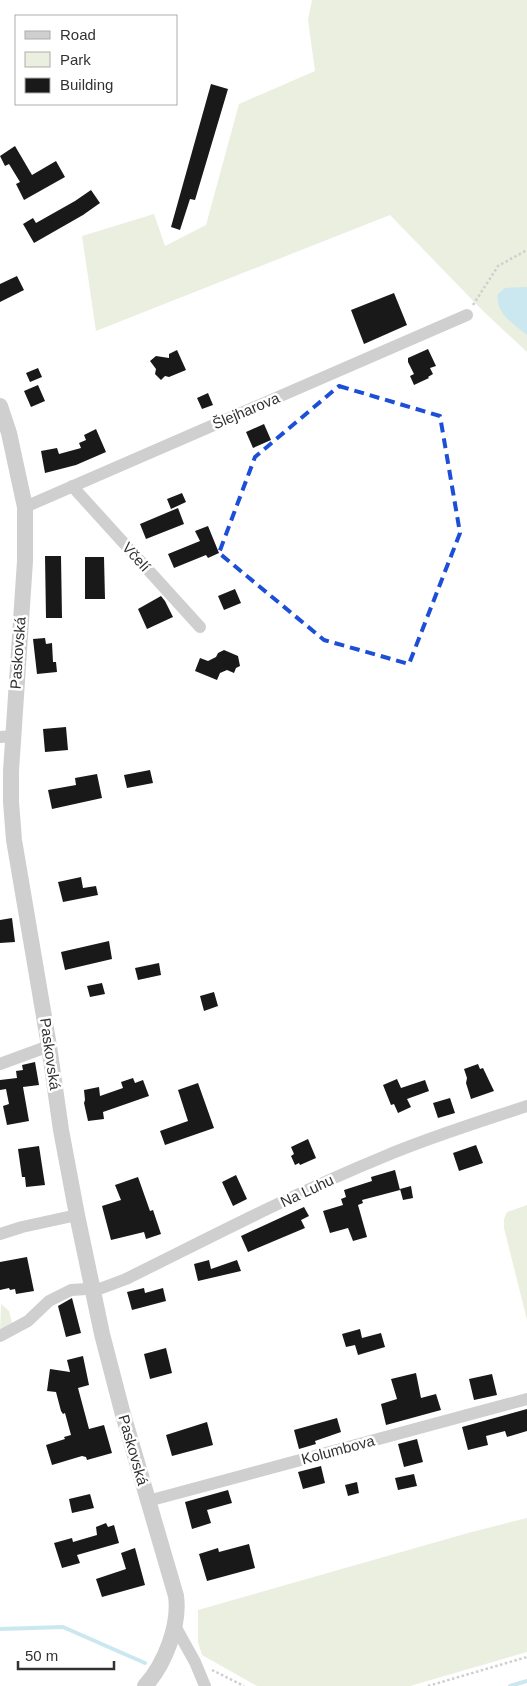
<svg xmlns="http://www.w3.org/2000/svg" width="527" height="1686" font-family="Helvetica,sans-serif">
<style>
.green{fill:#ebefe0}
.water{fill:#cbe8f0}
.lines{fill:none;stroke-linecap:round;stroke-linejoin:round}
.stream{stroke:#cbe8f0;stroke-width:4}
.building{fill:#191919}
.path{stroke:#cfcfcf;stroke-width:2.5;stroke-dasharray:2.5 2.5;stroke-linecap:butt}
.minor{stroke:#cfcfcf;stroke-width:12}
.tertiary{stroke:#cfcfcf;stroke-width:16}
.marked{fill:none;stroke:#1d4ed8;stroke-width:4;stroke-dasharray:10 6;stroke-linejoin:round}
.labels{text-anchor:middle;stroke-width:5;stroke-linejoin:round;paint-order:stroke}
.street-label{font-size:15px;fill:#323232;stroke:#fff}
</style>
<rect width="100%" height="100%" fill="#fff"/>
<path class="green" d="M312,0h215v352l-45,-42 -92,-95 -294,116 -14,-95 72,-22 11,32 41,-21 33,-121 76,-33 -7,-51z
M527,1205v115l-23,-92v-9l3,-7z
M1,1304l8,7 4,16 -13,6z
M527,1518v134l-117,34h-153l-55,-31 -4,-13v-32l270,-77z"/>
<path class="water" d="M527,287v48c-14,-12 -32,-21 -29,-41l7,-6z"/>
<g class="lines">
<path class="stream" d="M0,1629l63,-2 82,36
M510,1686l17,-5"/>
</g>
<path class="building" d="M211,84l17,5 -33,111 -5,-1 -10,31 -9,-3z
M15,146l17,29 24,-14 9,16 -41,23 -8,-16 4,-2 -11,-18 -4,2 -5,-10z
M91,190l9,13 -17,12 -49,28 -11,-19 10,-6 3,5 39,-22z
M17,276l7,14 -24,12v-18z
M394,293l13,32 -43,19 -13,-34z
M428,349l8,17 -6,2 3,6 -5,3 1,1 -15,7 -4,-9 4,-2 -6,-12v-4z
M177,350l9,20 -17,7 -4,-1 -4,4 -6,-6 1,-5 -6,-8 6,-5 13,2v-4z
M38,368l4,9 -12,5 -4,-9z
M38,385l7,16 -14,6 -7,-16z
M208,393l5,12 -11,4 -5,-11z
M264,424l7,16 -18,8 -7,-16z
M96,429l10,23 -30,13 -31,8 -4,-22 16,-3 2,6 22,-6 -2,-5 7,-3 -2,-5z
M182,493l4,9 -15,7 -4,-10z
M178,508l6,16 -38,15 -6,-15z
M208,526l11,27 -11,5 -2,-3 -32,13 -6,-14 32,-13 -5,-10z
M45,556h16l1,62h-16z
M85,557h19l1,42h-20z
M235,589l6,14 -17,7 -6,-14z
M161,596l4,5 8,16 -26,12 -9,-20z
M45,638l1,6 6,-1 1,19h3l1,10 -20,2 -4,-35z
M224,650l14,6 2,10 -4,2 -2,5 -7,-3 -7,3 -3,7 -22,-9 5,-13 8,3 8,-4 2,-4z
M66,727l2,23 -23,2 -2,-23z
M150,770l3,13 -26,5 -3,-13z
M97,774l5,24 -50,11 -4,-19 28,-5 -1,-7z
M81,877l2,11 13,-2 2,9 -35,7 -5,-20z
M12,918l3,24 -15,1v-23z
M109,941l3,18 -47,11 -4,-18z
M159,963l2,12 -23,5 -3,-12z
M102,983l3,11 -15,3 -3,-11z
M214,992l4,14 -14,5 -4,-15z
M35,1062l4,23 -16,2 6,34 -22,4 -4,-19 6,-2 -3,-15 -6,1v-10l17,-2 -1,-7 7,-1 -1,-5z
M478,1064l2,5 3,-1 11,23 -23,8 -5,-16 1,-5 -3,-9z
M133,1078l2,5 8,-3 6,16 -46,16 1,7 -16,2 -4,-18 1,-3 -1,-10 15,-3 1,9 23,-8 -2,-6z
M397,1079l4,9 24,-8 4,11 -22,8 4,8 -13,6 -4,-9 -3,1 -8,-20z
M198,1083l16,45 -49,17 -5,-14 28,-10 -10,-31z
M450,1098l5,15 -17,5 -5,-15z
M308,1139l8,19 -16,7 -1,-2 -4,2 -4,-9 3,-2 -3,-7z
M476,1145l7,18 -24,8 -6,-18z
M39,1146l6,39 -19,2 -1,-10h-3l-4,-28z
M395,1170l5,20 -38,10 1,3 -5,2 9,32 -14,4 -5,-13 -18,5 -7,-22 20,-6 -2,-6 5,-2 -2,-7 28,-9 -1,-4z
M236,1175l11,24 -14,7 -11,-24z
M138,1177l12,34 3,-1 8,24 -15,5 -2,-7 -33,8 -9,-34 19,-6 -6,-15z
M411,1186l2,12 -10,2 -3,-11z
M304,1207l5,9 -8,4 4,8 -57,24 -7,-16z
M27,1257l7,34 -18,3 -1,-5 -5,1 -1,-2 -9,2v-28z
M209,1260l2,9 26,-9 4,11 -43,10 -4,-17z
M144,1288l1,5 18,-5 3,13 -34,9 -5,-18z
M72,1298l9,35 -15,4 -8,-31z
M360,1329l2,9 19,-5 4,14 -27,8 -3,-10 -9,2 -4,-13z
M166,1348l6,25 -22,6 -6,-25z
M83,1356l6,29 -11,3 11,41 15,-4 8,28 -25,7 -1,-3 -4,-1 -30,9 -6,-20 19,-6 -1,-2 7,-2 -6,-22 -2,1 -2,-3 -5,-19 -9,-1 3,-22 20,3 -3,-12z
M416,1373l5,25 15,-4 5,16 -55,15 -5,-21 16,-5 -6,-20z
M492,1374l5,21 -23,5 -5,-21z
M527,1409v22l-20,6 -2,-6 -19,5 2,9 -20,5 -6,-23z
M337,1418l4,14 -26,9 1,3 -17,5 -5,-19z
M207,1422l6,23 -41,11 -6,-21z
M417,1439l6,23 -19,5 -6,-23z
M321,1466l4,17 -22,6 -5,-17z
M414,1474l3,12 -19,4 -3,-12z
M357,1482l2,11 -11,3 -3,-11z
M228,1490l4,13 -25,7 4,13 -19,6 -7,-27z
M90,1494l4,14 -22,5 -3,-14z
M106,1523l2,4 6,-2 5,18 -42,12 3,8 -18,5 -8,-25 18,-5 1,4 24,-7 -1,-8z
M249,1544l6,24 -48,13 -8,-27 19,-6 1,4z
M135,1548l10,37 -43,12 -6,-18 30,-10 -5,-16z"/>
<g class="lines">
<path class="path" d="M473,305l25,-39 29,-16
M212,1670l32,16
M428,1686l99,-29"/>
<path class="minor" d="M72,486l128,141
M25,507l442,-192
M0,737l13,-1
M0,1064l49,-18
M0,1234l22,-7 55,-12
M0,1336l28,-15 21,-20 22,-11 31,-2 24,-9c85,-42 169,-86 257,-122 47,-20 96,-35 144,-51
M148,1501l379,-102
M175,1626l20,36 10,24"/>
<path class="tertiary" d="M0,406l9,27 16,74v54l-14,210v31l3,38 35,206 12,84 16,85 25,119 20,77 54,185c4,29 -11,68 -31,90"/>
</g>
<path class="marked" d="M339,386l101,30 20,117 -51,131 -85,-24 -105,-87 36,-96z"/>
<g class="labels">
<g class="street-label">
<text transform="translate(246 411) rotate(-23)" y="5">Šlejharova</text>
<text transform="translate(136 557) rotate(48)" y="5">Včelí</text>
<text transform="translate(18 653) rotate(-86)" y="5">Paskovská</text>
<text transform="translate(50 1054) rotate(82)" y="5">Paskovská</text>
<text transform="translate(307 1191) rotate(-25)" y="5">Na Luhu</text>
<text transform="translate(133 1450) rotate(74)" y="5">Paskovská</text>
<text transform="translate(338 1450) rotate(-15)" y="5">Kolumbova</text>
</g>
</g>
<rect x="15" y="15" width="162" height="90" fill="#ffffff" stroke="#adadad"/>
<rect x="25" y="31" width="25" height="8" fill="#cfcfcf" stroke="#adadad"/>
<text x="60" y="40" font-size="15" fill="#323232">Road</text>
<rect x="25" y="52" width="25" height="15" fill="#ebefe0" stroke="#adadad"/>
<text x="60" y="65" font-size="15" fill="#323232">Park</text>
<rect x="25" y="78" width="25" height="15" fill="#191919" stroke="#adadad"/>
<text x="60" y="90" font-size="15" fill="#323232">Building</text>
<path d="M18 1661v8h96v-8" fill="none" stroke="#323232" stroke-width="2.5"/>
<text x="25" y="1661" font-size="15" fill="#323232" stroke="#ffffff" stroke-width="4" paint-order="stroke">50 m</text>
</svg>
